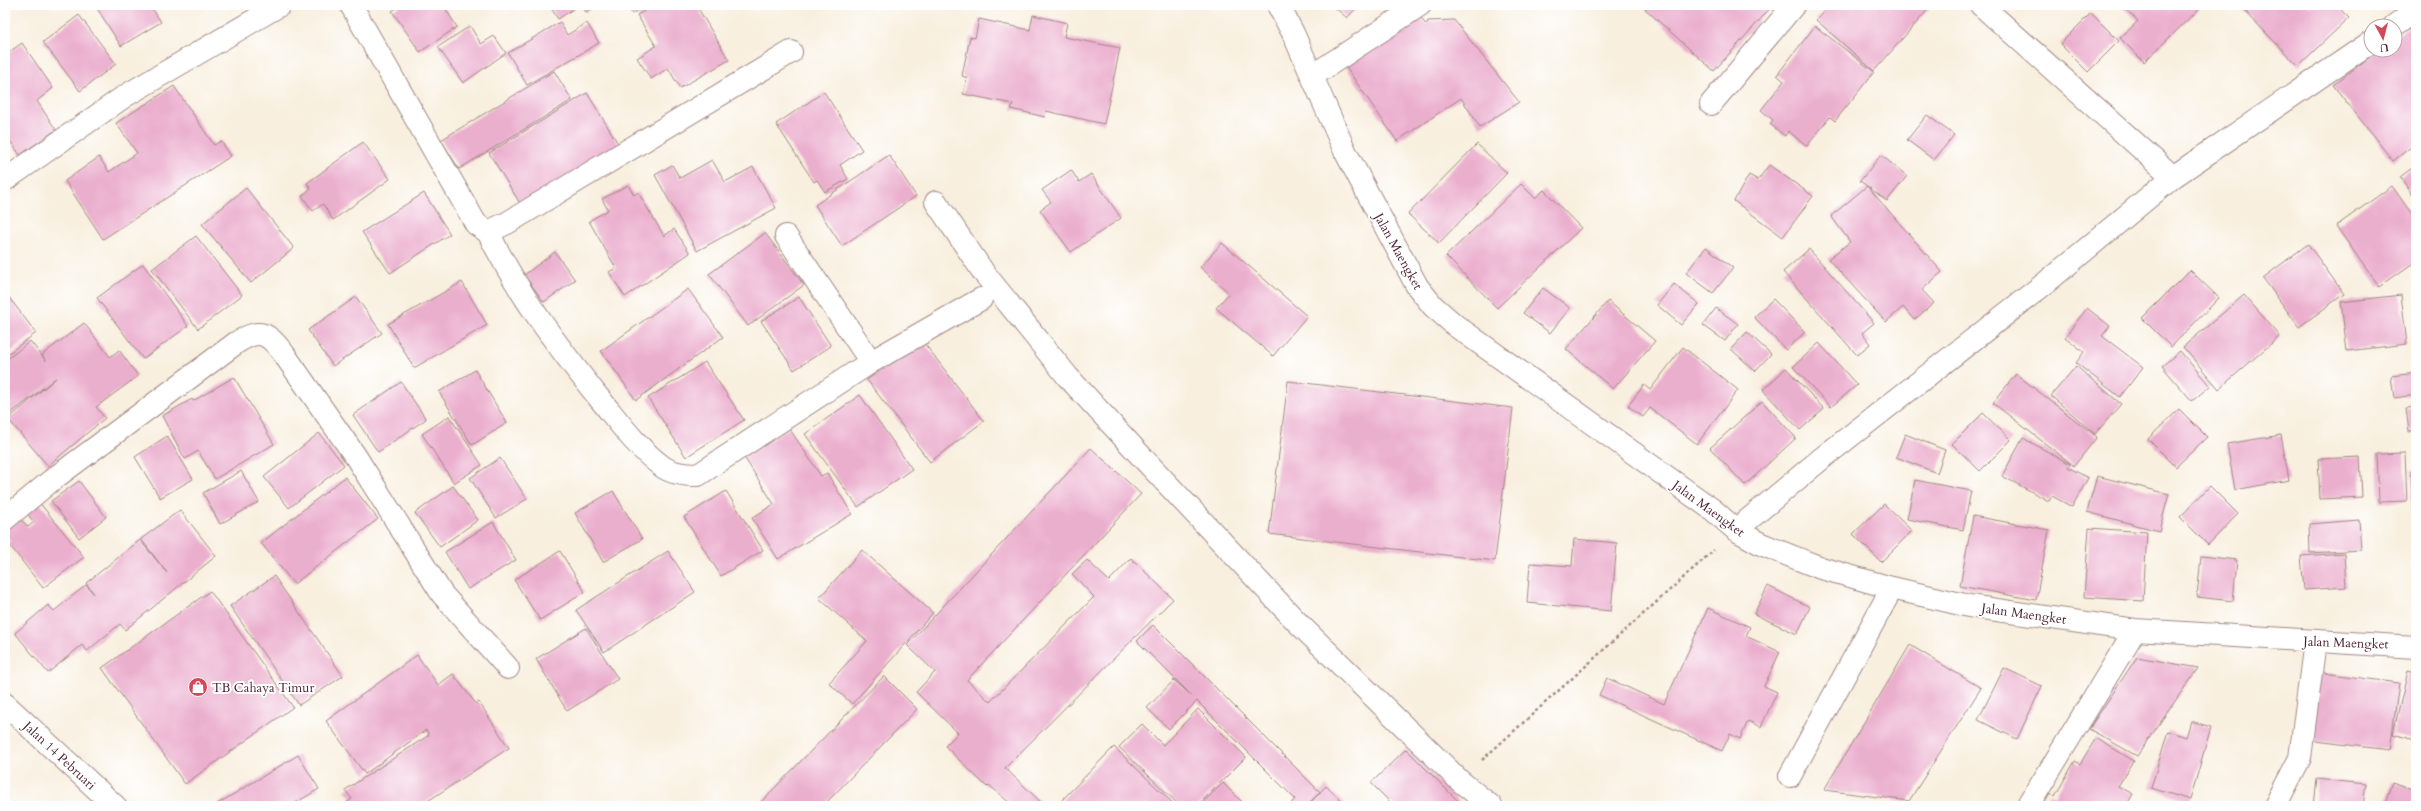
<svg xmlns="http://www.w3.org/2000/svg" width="2421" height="811" font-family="Cardo,serif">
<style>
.building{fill:#ebafce}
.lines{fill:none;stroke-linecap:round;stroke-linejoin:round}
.minor-casing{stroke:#a18784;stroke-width:24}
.major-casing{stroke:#a18784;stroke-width:24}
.path{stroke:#a18784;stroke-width:2.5;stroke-dasharray:3 3;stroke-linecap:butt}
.minor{stroke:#fff;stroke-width:22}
.major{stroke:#fff;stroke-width:22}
.labels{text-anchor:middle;stroke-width:4;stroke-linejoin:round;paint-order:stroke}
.street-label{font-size:13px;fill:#4a1f2b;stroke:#fff}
.poi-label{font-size:13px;fill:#4a1f2b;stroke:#fff;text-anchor:start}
</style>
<rect width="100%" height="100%" fill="#fff"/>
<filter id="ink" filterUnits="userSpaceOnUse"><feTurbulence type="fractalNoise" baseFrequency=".025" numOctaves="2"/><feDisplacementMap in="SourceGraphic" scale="8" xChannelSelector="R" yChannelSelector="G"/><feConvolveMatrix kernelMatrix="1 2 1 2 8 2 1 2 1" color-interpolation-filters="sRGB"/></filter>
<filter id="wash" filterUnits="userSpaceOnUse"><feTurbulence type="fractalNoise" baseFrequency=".012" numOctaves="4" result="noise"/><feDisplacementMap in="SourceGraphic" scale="16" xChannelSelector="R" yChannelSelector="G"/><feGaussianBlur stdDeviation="0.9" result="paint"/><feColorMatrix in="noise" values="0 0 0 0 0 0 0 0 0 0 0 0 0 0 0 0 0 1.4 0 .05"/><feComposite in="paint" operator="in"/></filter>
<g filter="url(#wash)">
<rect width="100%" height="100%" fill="#f8efde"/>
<g id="blocks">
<path class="building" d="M95,5h55l11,17 -40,24z
M401,5h42l14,22 -37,25 -28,-41z
M549,5h30l-21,14z
M581,5h16l-11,7z
M626,5h20l-14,9z
M655,5h41l33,55 -49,28 -12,-20 -17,11 -14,-21 19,-12 -19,-31z
M1332,5h27l-12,13z
M1645,5h128l-59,66 -71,-64z
M1830,5h102l-58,66 -58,-51z
M2121,5h76l3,3 -56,54 -24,-24 18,-17z
M2239,5h97l13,13 -51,48z
M2091,13l28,28 -31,31 -28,-28z
M79,15l37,49 -36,27 -37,-49z
M1033,15l34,8 -3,14 56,11 -16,76 -58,-13 -1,6 -34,-8 2,-5 -50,-10 4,-16 -5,-2 8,-39 5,1 4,-19 51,11z
M1419,15l7,10 2,-4 26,-1 65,82 -39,25 -19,-29 -64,43 -52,-75z
M560,22l7,13 20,-12 12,20 -72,42 -19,-32z
M470,26l11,18 13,-8 12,17 -43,30 -25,-36z
M1815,26l59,46 -39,49 -5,-4 -23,29 -19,-15 -3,5 -15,-12 3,-4 -12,-10 23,-29 -7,-6z
M2408,28l8,10v105l-23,18 -60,-76 46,-35h16v-12z
M22,43l31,45 -16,13 19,29 -36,25 -15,-21v-79z
M554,71l18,29 -113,69 -18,-29z
M174,86l40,59 7,-4 10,15 -128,83 -38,-58 34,-24 10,15 28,-19 -21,-30z
M824,92l38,58 -22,15 8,14 -23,13 -8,-12 -3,2 -38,-58z
M587,93l32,52 -98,60 -32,-52z
M1927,115l27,20 -20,25 -27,-20z
M363,142l27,37 -57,41 -10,-16 -10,7 -11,-15 9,-7 -4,-6z
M1477,144l30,29 -68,70 -31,-29z
M889,155l27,41 -74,50 -27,-41z
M1881,155l26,21 -20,25 -20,-15 75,86 -20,18 12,13 -20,17 -11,-13 -17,15 -58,-63 22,-17 -19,-26 36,-30 -7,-5z
M712,160l13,22 28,-15 23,41 -79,43 -42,-76 17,-10 8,13z
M1769,165l44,31 -30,41 -49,-36 15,-26 9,5z
M2416,165v35l-16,-23z
M1071,170l8,12 12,-8 30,44 -50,34 -31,-42 11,-8 -9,-12z
M1521,184l14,14 9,-8 37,38 -84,80 -51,-52z
M628,185l6,10 4,-3 26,44 10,-7 16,24 -65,44 -16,-25 7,-4 -27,-47 19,-11 -6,-11z
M2392,186l24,34v41l-37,26 -43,-61z
M246,188l48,60 -43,35 -49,-59z
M424,193l26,41 -60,39 -28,-41z
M765,233l39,52 -56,41 -39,-52z
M196,236l46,59 -44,34 -46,-60z
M1222,243l85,73 -34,40 -57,-48 13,-15 -29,-26z
M2308,244l36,50 -45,33 -36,-49z
M1706,247l27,21 -20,25 -27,-20z
M1809,249l65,74 -12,10 8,11 -13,11 -74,-83z
M555,252l20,28 -31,22 -20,-27z
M143,264l45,62 -45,33 -46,-61z
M2190,270l29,28 -48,49 -29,-29z
M462,282l25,43 -73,43 -26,-44z
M1674,284l25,20 -18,21 -24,-20z
M1543,288l27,20 -20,25 -27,-20z
M688,289l35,48 -87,63 -35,-49z
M5,292l31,41 -31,23z
M2244,295l36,41 -61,53 -36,-42z
M2401,295l6,49 -60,7 -6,-49z
M356,297l26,36 -49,33 -25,-36z
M799,297l32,49 -37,24 -33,-49z
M1773,299l32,33 -19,18 -32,-33z
M1608,301l47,40 -42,48 -47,-40z
M1716,308l22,16 -13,17 -22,-16z
M2087,308l23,18 -8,10 41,31 -23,30 -44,-34 8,-11 -19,-15z
M84,323l26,34 9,-7 19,26 -42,31 9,11 -57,48 -40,-47 48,-41 -47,37 -4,-6v-48l25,-20 16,20 -4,-6z
M1747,332l24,22 -16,17 -24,-22z
M921,339l63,82 -54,41 -63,-82z
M1819,343l38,42 -26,22 -38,-40z
M1683,347l55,43 -41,54 -47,-36 -7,9 -15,-11 16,-21 6,5z
M2180,351l30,35 -18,15 -30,-35z
M705,362l39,58 -58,37 -38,-59z
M2076,366l45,38 -26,30 -44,-38z
M1786,368l38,41 -24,21 -37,-40z
M475,370l32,53 -35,22 -33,-53z
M2416,373v22l-22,3 -3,-22z
M2016,374l81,63 -23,29 -81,-63z
M234,377l40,67 -59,35 -17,-28 -13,8 -23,-43 30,-17 1,2z
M1288,381l225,27 -18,153 -226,-27z
M401,382l25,37 -48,33 -25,-37z
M860,395l52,74 -54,38 -53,-73z
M1762,401l34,37 -51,47 -35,-37z
M2416,407v24l-7,1 -3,-24z
M2179,409l28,28 -31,30 -28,-28z
M1983,413l28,27 -31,31 -28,-27z
M449,416l33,49 -28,18 -32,-49z
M789,428l32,48 6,-3 25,41 -74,45 -26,-41 22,-14 -30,-47z
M319,433l25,32 -55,43 -25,-31z
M1905,434l40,16 -8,23 -41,-16z
M2281,435l8,45 -54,10 -8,-46z
M167,436l26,43 -33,19 -25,-41z
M2023,438l47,26 -2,3 20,11 -16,29 -20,-11 -3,5 -47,-25z
M1091,448l50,46 -174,186 23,22 104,-105 -22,-23 15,-14 22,21 22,-23 42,41 -168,169 40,38h-32l-24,-21 -2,2 -42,-41 13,-13 -42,-41 19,-20 -28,-27z
M2405,453l2,48 -28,1 -2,-48z
M2360,457l2,40 -42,2 -2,-40z
M500,458l27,41 -31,19 -26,-40z
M2411,470h5v64h-1z
M241,471l18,31 -39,22 -17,-31z
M2097,476l72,18 -10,37 -72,-19z
M345,477l33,42 -84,65 -33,-41z
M1915,480l56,11 -8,39 -56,-11z
M79,481l27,36 -27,21 -28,-37z
M453,486l25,34 -38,27 -25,-34z
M2210,486l28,28 -30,31 -28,-28z
M613,491l29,48 -39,23 -28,-49z
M726,491l37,59 -42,26 -37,-59z
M38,501l46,56 -41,31 -35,-45 2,-2 -5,-6v-7l14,-11 9,10 6,-5 -9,-11z
M1884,504l28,27 -31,31 -28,-28z
M180,510l36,46 -91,74 -5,-6 -33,27 -5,-6 -34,28 -33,-40 33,-28 6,6 32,-26 8,9 -8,-11 54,-43 27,33 -26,-34z
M1973,516l76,14 -13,70 -76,-14z
M2359,520l2,30 -51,3 -1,-29z
M493,522l23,38 -48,29 -23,-37z
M2089,528l58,4 -4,69 -59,-4z
M1574,539l43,4 -6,68 -84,-8 3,-40 42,3z
M862,550l71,63 -81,91 -23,-21 38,-42 -48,-43z
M560,551l25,41 -45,28 -26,-40z
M668,551l27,41 -91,60 -28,-42z
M2344,553l2,34 -42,3 -3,-34z
M2201,556l36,4 -4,41 -36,-4z
M274,576l69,100 -44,29 -69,-99z
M1768,586l42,21 -13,27 -43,-20z
M210,591l83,116 -108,77 -83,-116z
M1708,608l42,19 -4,9 34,16 -16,34 13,6 -16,35 -13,-6 -8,18 -10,-5 -8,17 -123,-56 8,-17 57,26z
M1153,625l167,167 -14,14h-17l6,-7 -98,-98 -28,28 -22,-21 27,-28 18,16 -55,-55z
M586,628l32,51 -51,32 -31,-52z
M1910,645l71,43 -72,113 -85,-11z
M417,655l21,30 15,-11 23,30 3,-2 30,46 -89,58h-78l10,-7 -7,-9 84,-55 -3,-5 -61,44 -39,-53z
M2137,657l61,11 -61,88 -48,-27z
M2004,668l38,18 -25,53 -39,-19z
M2408,671l8,2v67l-23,-6z
M2316,672l83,11 -9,67 -83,-10z
M884,676l33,33 -94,97h-58l-4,-4z
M1198,709l48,48 -49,49h-17l-61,-59 23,-23 21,21z
M2191,721l20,6 -21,73 -39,-12 17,-57 18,6z
M2096,738l38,23 -16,25 15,8 -7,12h-83l7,-12 5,2 20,-35 5,3z
M1114,747l62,59h-120z
M1406,749l57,57h-69l-23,-23z
M298,755l21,34 -29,17h-76z
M2317,779l49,5 -3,22h-49z
M2392,782l24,8v16h-32z
M1223,783l23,23h-47z
M1326,786l21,20h-40z"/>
</g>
</g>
<g filter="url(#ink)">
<use href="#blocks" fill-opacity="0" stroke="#a18784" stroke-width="1"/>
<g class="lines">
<g class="minor-casing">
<path id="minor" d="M351,5l125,219 12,8 19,-9 284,-171
M1278,5l15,28 52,118 72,135 16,20 23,20 257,184 23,20 25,14 60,24 71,20 77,18 166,24 281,17
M1981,5l192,172
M2394,26l22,-16
M1312,76l108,-71
M1711,104l83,-99
M5,180l120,-84 155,-91
M936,202l48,71 84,104 72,78 157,167 163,159 31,25
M488,232c31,63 67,111 111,166 20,24 38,50 64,69 10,7 23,8 35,8l173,-113 -85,-126
M871,362l110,-63
M5,519l47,-39 184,-137c24,-15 31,-11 48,11l72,103 86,137 66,74
M1736,530l85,-71 222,-174 130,-108 198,-135
M1790,776l102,-188
M2028,806l107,-176
M2275,806l25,-48 15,-117"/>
</g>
<g class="major-casing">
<path id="major" d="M5,704l110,102"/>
</g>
<path class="path" d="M1482,760l232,-210"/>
<use href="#minor" class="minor"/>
<use href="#major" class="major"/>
</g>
</g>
<defs>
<g id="shop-disc" transform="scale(1)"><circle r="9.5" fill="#d1495b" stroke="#fff"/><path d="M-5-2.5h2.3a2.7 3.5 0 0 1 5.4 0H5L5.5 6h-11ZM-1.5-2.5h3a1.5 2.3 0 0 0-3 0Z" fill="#fff"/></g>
</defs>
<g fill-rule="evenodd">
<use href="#shop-disc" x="198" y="687"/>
</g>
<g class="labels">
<g class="street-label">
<text transform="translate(1399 251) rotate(61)" y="5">Jalan Maengket</text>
<text transform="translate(1709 508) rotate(36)" y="5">Jalan Maengket</text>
<text transform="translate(2024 613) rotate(8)" y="5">Jalan Maengket</text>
<text transform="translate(2346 642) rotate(2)" y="5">Jalan Maengket</text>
<text transform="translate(60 755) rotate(43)" y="5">Jalan 14 Pebruari</text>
</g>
<g class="poi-label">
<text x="212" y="692">TB Cahaya Timur</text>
</g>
</g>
<rect width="2421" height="811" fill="none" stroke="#fff" stroke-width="20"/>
<g transform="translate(2383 38) rotate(173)"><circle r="19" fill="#ffffff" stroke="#b7a5aa"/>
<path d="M0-3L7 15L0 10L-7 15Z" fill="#d1495b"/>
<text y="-6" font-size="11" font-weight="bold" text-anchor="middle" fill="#4a1f2b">U</text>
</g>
</svg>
